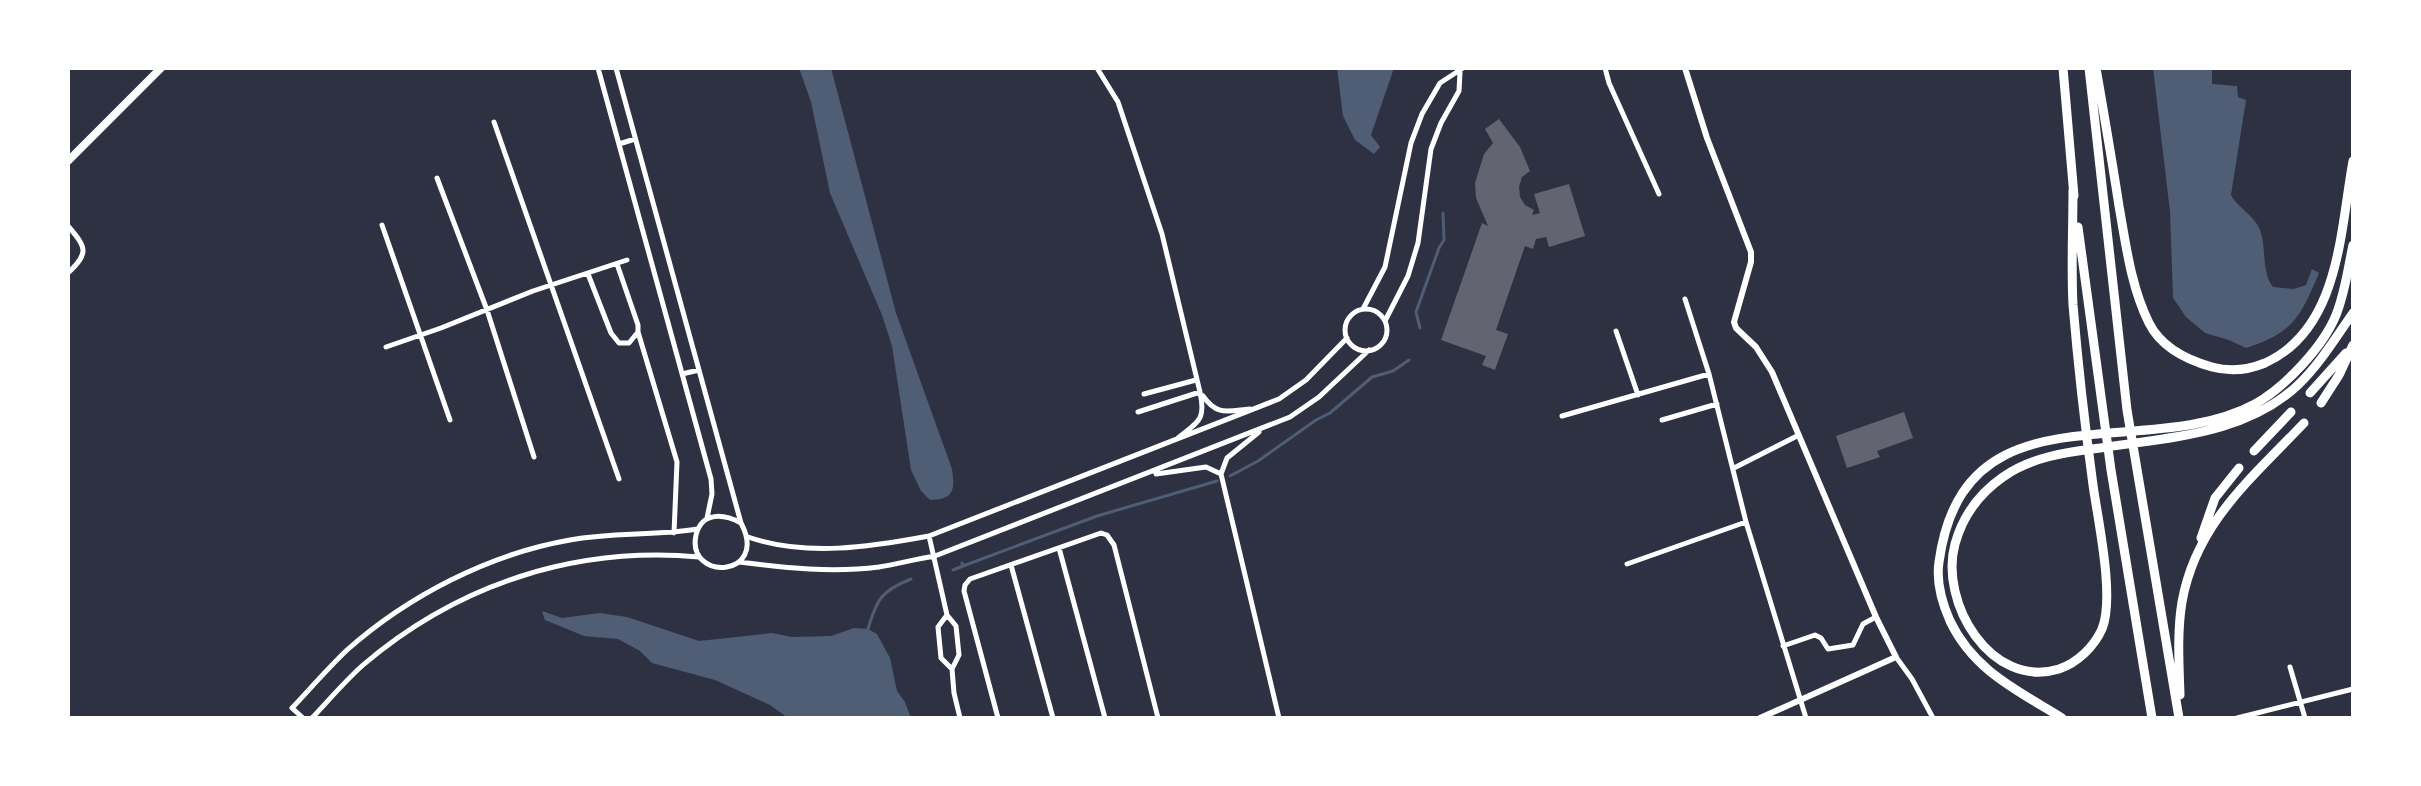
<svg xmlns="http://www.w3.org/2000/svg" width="2421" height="786" font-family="'Exo 2',sans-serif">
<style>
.water{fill:#4f5d75}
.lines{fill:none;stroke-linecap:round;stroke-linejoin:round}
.stream{stroke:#4f5d75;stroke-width:3}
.building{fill:#626471}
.minor{stroke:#fff;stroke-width:5}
.tertiary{stroke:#fff;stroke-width:6}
.primary{stroke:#fff;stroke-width:8}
.motorway{stroke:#fff;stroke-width:9}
</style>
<rect width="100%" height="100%" fill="#2d3142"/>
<path class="water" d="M799,68h32l65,245 56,156c3,22 2,30 -22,31l-9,-9 -10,-21 -19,-124 -10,-31 -52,-122 -19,-91z
M1337,68h57l-23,67 9,12 -6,7 -19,-14 -12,-24z
M2153,68h59v16l25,2 1,11 8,3 -15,95c7,13 24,21 29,35 7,20 1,41 13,57l21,2 12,-4 6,-16 7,4c-19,45 -26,60 -73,75l-17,-8 -24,-7 -19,-16 -13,-19 -3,-86z
M542,611l20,7 38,-5 27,4 72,24 73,-8 20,4 39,-1 23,-8 14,1 9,5 13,24 7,33 8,11 6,16h-123l-18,-13 -55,-25 -63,-17 -12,-12 -22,-12 -34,-3 -39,-16z"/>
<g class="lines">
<path class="stream" d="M1420,328l-4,-16 23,-64 5,-8 -1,-27
M1230,476l28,-15 58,-41 14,-7 42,-36 21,-6 16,-11
M963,566l134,-50 120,-35
M953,570l10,-4 -1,-3
M868,629c9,-30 13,-38 43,-50"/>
</g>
<path class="building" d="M1499,119l21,28 10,24 -8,6 -3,10 1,10 5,8 9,5 -2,5 8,-2 -6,-19 35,-10 16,52 -36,11 -3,-10 -10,2 -3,10 -8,-3 -29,84 12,4 -13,36 -13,-5 4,-9 -45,-16 41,-117 6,3 -12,-28 -1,-15 9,-29 9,-11 -8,-14z
M1904,412l9,26 -36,13 3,6 -33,11 -11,-32z"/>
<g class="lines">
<path class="minor" d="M598,68l113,411 1,15 -5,24
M616,68l125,455c29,55 -55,59 -45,12 6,-24 28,-21 45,-12
M1097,68l21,34 44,132 38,158c6,28 -1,29 -22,46
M1605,68l4,15 50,111
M494,122l125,357
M619,144l16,-5
M437,178l50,132 47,147
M382,225l68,195
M68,226c19,22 21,27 0,47
M588,274l23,59 8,10h10l9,-11v-7l-21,-61
M1685,299l24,75 37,148 60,196
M1363,309l22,-42 26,-124 11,-29 18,-31 23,-15
M1345 330a21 21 0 1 1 42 0a21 21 0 1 1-42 0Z
M1385,321l23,-45 10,-33 13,-94 10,-26 18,-32 1,-19
M1616,331l22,64
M638,332l39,130 -3,71
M386,347l55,-19 92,-37 94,-31
M682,374l17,-4
M1144,394l52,-14
M1203,396c14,20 24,15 47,13
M1138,412l62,-20
M1562,416l147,-42
M1662,420l55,-16
M1259,432l-32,26 -6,16 58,244
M1734,468l65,-33
M1156,474l50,-7 15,7
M929,536l18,79 9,11 3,29 -7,14 2,24 6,25
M748,537c58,20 122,10 181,-1l350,-137 27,-19 41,-42
M1059,548l46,170
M739,562c47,6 93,11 140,5 18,-3 37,-8 56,-11l355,-139 29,-20 50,-47
M1627,564l119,-42
M1011,565l42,153
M947,615l-9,12 3,31 11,11
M1783,646l32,-11 6,3 7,11 25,-4 10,-21 13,-7
M1896,657l16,22 21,39
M2290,667l15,51
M303,718l-11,-10c18,-19 36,-40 55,-58 61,-54 142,-96 223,-110 42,-8 85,-4 128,-11
M312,718c17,-18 33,-37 51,-53 95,-81 212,-119 336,-108
M998,718l-34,-127 1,-6 5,-6 131,-46 6,2 7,10 44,173
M2237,718l116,-29"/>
<path class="tertiary" d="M1685,68l22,70 44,114v10l-17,60 2,6 20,19 16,25 104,245 20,40 -136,61"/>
<path class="primary" d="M68,161l93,-93"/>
<path class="motorway" d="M2063,68l11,128
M2089,68l38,342 52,308
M2096,68c8,46 16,92 23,138 7,39 12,81 30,117 12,24 38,37 63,44 18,5 36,3 53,-4 75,-34 75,-132 88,-202
M2073,190c0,38 -2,77 0,115 5,60 12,121 20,180 5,36 22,112 9,144 -8,18 -25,34 -43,40 -68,21 -120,-67 -104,-125 8,-29 25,-51 48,-67 28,-20 64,-25 97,-29 69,-11 145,-13 198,-63 22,-21 38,-48 55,-72
M2078,227l33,243 41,248
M2310,393l36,-40
M2321,403l18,-28 14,-30
M2254,451l37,-39
M2201,538l14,-40 24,-30
M2180,695c-1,-31 -3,-63 2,-93 14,-79 70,-124 122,-179
M2062,718c-45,-28 -88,-47 -112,-97 -8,-18 -14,-39 -11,-59 25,-181 205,-98 316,-158 30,-17 68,-57 81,-89 9,-22 12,-47 17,-70"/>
</g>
<rect width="2421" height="786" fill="none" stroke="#ffffff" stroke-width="140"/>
</svg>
